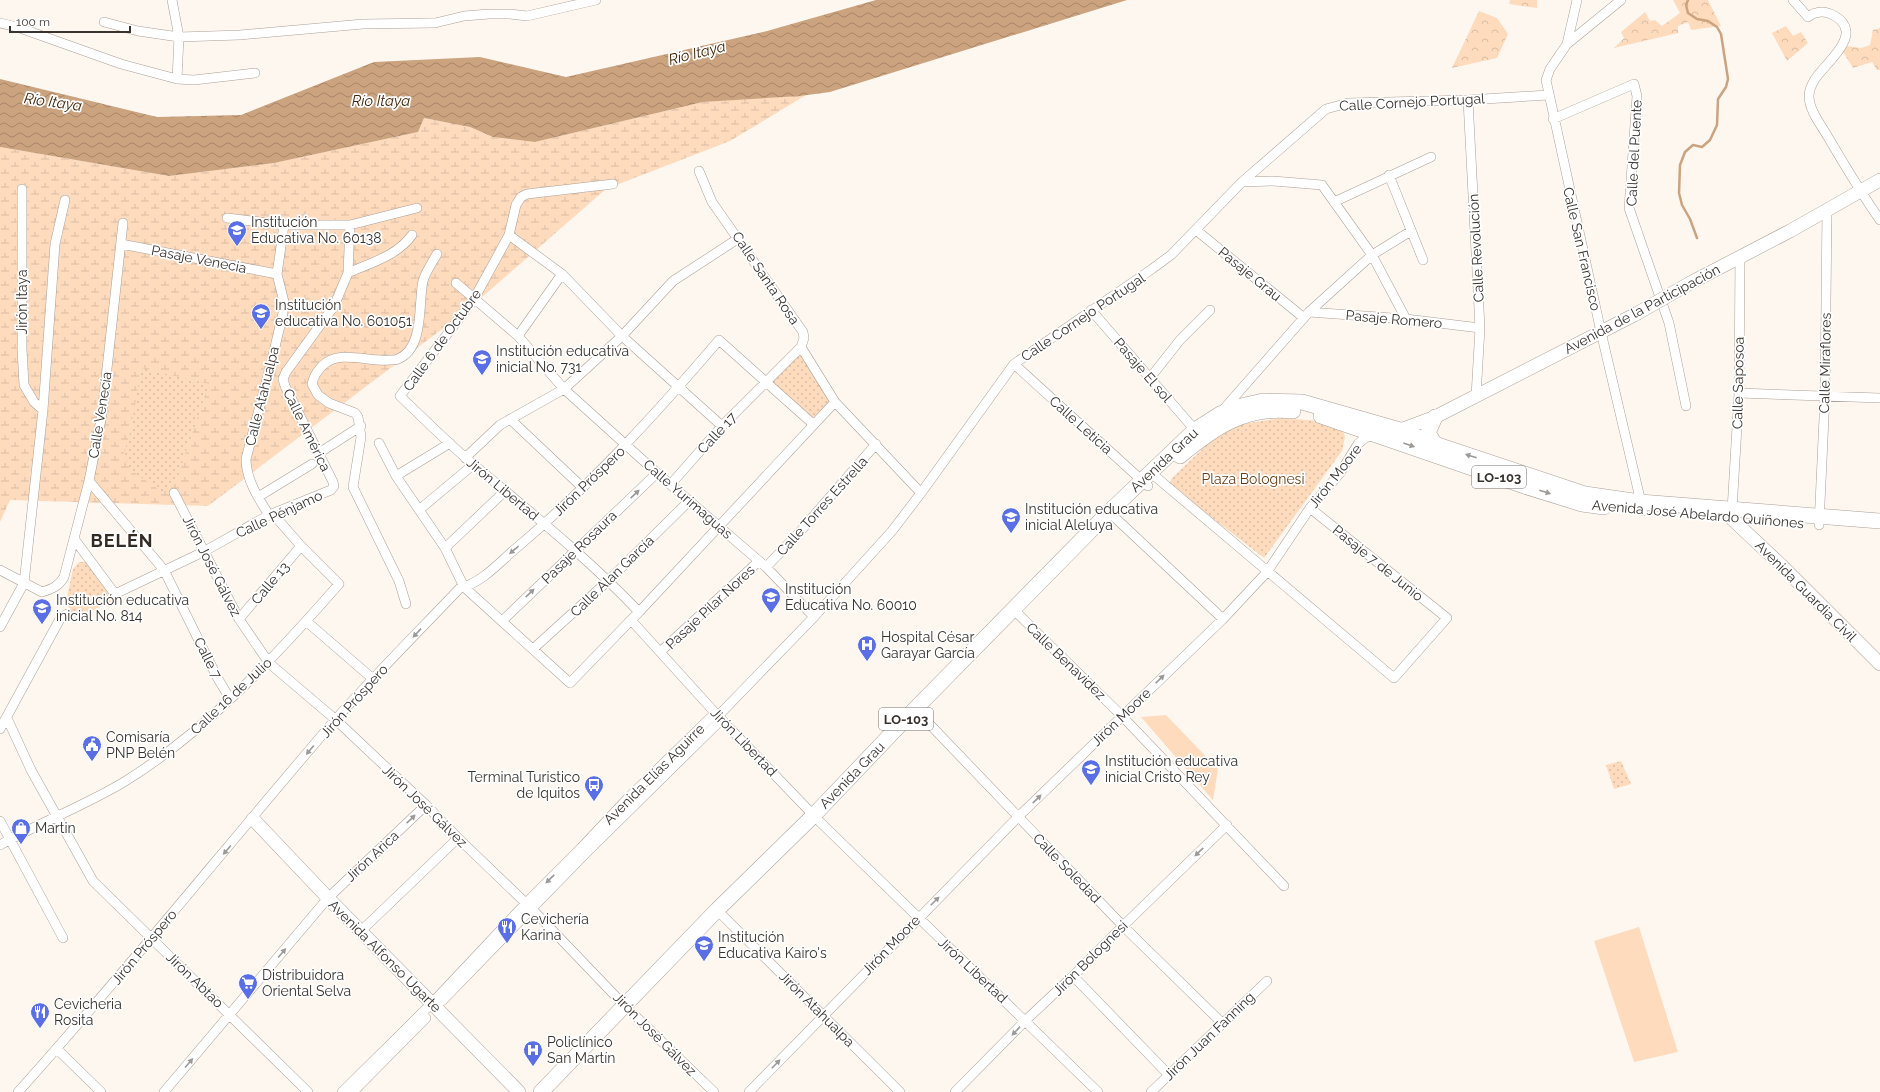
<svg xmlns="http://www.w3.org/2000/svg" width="1880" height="1092" font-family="Raleway,sans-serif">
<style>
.grass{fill:#fedbbd}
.forest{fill:url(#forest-crowns)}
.wetland{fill:url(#wetland-marsh)}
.park{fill:url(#park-dots)}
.water{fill:url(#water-waves)}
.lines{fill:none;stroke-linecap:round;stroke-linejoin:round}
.stream{stroke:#cca37f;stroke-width:2.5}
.minor-casing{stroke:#ab9f96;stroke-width:10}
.secondary-casing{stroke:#ab9f96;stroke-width:14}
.primary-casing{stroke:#ab9f96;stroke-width:16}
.minor{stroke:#fff;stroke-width:9}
.secondary{stroke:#fff;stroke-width:13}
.primary{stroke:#fff;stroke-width:15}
.secondary-bridge-casing{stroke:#ab9f96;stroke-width:14;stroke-linecap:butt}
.secondary-bridge{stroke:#fff;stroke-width:13}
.oneway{fill:#9c9997}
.labels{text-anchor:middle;stroke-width:3.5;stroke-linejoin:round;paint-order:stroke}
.shield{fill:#fff;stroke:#74706d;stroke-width:1}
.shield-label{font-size:13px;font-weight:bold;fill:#38332f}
.street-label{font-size:14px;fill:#38332f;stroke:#fff}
.poi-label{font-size:14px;fill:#38332f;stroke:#fff;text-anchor:start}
.park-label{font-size:14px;fill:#683f16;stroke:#fff}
.water-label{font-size:15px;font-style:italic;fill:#412507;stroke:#fff}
.district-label{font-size:18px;font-weight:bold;letter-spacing:1px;fill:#342b23;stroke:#fff}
</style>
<defs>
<pattern id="forest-crowns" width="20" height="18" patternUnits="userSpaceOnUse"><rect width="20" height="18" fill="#fedbbd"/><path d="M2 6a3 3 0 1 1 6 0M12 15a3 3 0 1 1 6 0" fill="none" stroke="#dabca3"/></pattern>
<pattern id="wetland-marsh" width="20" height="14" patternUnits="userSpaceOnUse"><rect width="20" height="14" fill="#fedbbd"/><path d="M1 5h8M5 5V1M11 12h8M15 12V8" fill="none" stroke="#dabca3"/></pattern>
<pattern id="park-dots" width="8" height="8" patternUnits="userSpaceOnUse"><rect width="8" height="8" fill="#fedbbd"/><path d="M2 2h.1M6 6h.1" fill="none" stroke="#dabca3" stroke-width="1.8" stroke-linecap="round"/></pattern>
<pattern id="water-waves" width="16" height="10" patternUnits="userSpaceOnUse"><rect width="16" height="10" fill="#cca37f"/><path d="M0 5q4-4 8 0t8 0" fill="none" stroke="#a78568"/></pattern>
</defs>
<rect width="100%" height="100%" fill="#fef7f0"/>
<path class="grass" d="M1166,715l52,54 -5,31 -72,-83z
M1639,927l39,125 -44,10 -40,-121z"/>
<path class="forest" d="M1510,0h27v8l-28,-4z
M1673,0h35l13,26 -30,4 -3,-8 -10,4v7l-64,15 10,-10 -3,-6 24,-20 5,9 5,-1 7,6 18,-13z
M1479,11l18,7 11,16 -11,24 -45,10z
M1786,26l7,10 8,-4 7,11 -21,18 -15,-28z
M1880,28v42h-3l-5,-8 -19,6 -11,-18 4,-4 15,2 9,-3 3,-15z"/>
<path class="wetland" d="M806,95l-76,46 -124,48 -140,122 -258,195 -198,-6 -10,22v-375l169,29 105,-13 144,-31 6,-14 46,9 23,10 42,5 168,-40z"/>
<path class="park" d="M799,353l32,48 -19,18 -41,-38z
M141,368l68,16 -31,91 -16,17 -30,-21 -9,-15 8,-26z
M1281,418l39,3 22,6 3,10 -3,14 -78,107 -94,-73 1,-6 46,-44 25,-11z
M79,562h8l27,38 -38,19 -10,-17 7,-33z
M1621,761l10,23 -17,5 -8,-24z"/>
<path class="water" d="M876,0h251l-297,92 -30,4 -97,6 -168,40 -42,-5 -23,-10 -46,-9 -6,14 -144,31 -105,13 -169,-29v-68l157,38 84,-2 133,-53 106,-5 86,20 201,-46z"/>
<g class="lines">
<path class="stream" d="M1688,0l-2,5 2,8 9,6 11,2 9,6 4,7 7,45 -2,8 -8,12 -1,26 -7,15 -8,7 -9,-2 -8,7 -5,13 -1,28 3,12 8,14 7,19"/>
<g class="minor-casing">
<path id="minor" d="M172,0l7,37 -2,42
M1577,0l-10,44 -17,25 -4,11 55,252 42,179
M1793,0l15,17c2,-1 5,-4 8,-4 11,-4 29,6 30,18 2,15 -23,36 -31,48 -3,5 -6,11 -6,17 0,14 12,29 19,41 17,29 33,56 52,83
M104,22l34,9 41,6 61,-2 123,-11 72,-1 29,-7 25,-2h21l17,2 69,-16
M0,23l17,4 104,37 56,15 17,1 61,-7
M1567,44l54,-44
M1468,100l12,228 -4,68
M1553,119l81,-35 3,12 -8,112 40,115 17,83
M699,171l13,31 91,130 1,6 -3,9 34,55 86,91
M1389,175l34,85
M1242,182l31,-1 49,4 50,70 34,64
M613,184l-86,10 -6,3 -5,8 -7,30 -35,64 -74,97c22,21 44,43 67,63 58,49 119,97 172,153l-8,8 87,96 102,106 278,270
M22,189v160l2,36 10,17 9,8
M1334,202l97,-45
M227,218l57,7h66l67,-17
M1196,230l108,88
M509,235l53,39 60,62 100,90
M121,244l156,30
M348,273c22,-10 49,-17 64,-38
M456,283l62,53 46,53 93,84 109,94 48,50
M1091,310l104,120
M1309,312l97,7 74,9
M518,336l44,-62
M1014,364l134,122
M1150,378l30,-38 30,-30
M1739,393l141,5
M1222,411l87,-99 63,-57 39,-24
M510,419l73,69
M379,443l17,33 49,72 19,39 106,96 61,-63
M319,453l42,-27
M465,458l35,-33 64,-36 58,-53 51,-55 66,-43
M1150,472l244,206 53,-60 -137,-110
M396,476l54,-33
M89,481l75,89 53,107 13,22
M671,484l51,-58 79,-79
M174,493l65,126 30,44 67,57 90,85 32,33 74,71 92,96 90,87
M258,497l54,-33
M419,510l55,-46
M1732,510l7,-117 1,-136
M1109,512l114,107
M269,515c-11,-17 -23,-36 -23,-56l25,-95 12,-51 1,-11 -7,-28 7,-49
M1819,525l6,-129 2,-186
M75,540l40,54 88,-42 66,-37 62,-25 3,-4 -1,-4 -48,-96 -2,-7 3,-7 48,-66 14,-33 2,-48
M445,548l61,-58
M766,567l31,-32 79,-91
M0,570l42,22c10,-3 17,-6 22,-15l25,-96 13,-67 21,-191
M406,604l-7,-23 -46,-94 8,-50 -3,-20 -3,-4 -26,-10 -11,-8 -6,-11c2,-8 4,-11 10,-18 17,-17 45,-4 67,-6 3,0 7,0 9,-1 27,-11 20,-57 25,-78 3,-10 9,-18 14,-27
M1013,609l109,107 162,170
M639,612l196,-210
M239,619l62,-73
M306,621l67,58
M502,621l155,-148
M0,627l24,-44 19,-173 12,-166 10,-44
M533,649l76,-69 80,-79
M660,652l99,-91
M915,709l208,217 99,97
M718,716l96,-99 78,-86 29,-38 93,-129 138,-95 19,-14 71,-73 84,-73 22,-6 120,-3 80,-5
M7,718l24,52 62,111 215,211
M0,729l60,-110 7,-5
M0,821l63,117
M0,845c41,-23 84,-39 124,-63 84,-52 151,-125 215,-198l-38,-38 -28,-32
M717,910l183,182
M361,931l97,-93
M1073,976l95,98
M442,1001l144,-148 131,-129 1,-8
M57,1049l44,43
M18,1092c109,-121 211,-249 317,-372 40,-45 83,-88 125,-132 21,-5 38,-24 54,-38 75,-63 141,-135 205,-210l94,84
M164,1092l164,-194 98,-93
M342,1092l90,-89 94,-100 55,-55 46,-49 83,-81 8,-2
M353,1092l73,-74
M749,1092l269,-275 205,-198 44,-47 43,-64 30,-35 18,-29 7,-6 9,-3
M955,1092l71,-72 47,-44 50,-50 104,-101
M1151,1092l116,-111"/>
</g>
<g class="secondary-casing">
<path id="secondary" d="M1692,282l98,-51 90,-51
M1400,430l35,-13 201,-103
M1732,510v9l49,46 99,99
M253,819l75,79 191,194"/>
</g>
<g class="primary-casing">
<path id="primary" d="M1321,416l203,70 58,18 22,3
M1435,417l-7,16 7,11
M1180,456c35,-29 65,-50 113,-45
M541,1092l176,-182 97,-95 101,-106 194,-197 86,-82 25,-16 21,-8 22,-5 39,1 98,28 35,14 150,50 55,8 240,19"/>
</g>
<use href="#minor" class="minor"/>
<use href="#secondary" class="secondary"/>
<use href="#primary" class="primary"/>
<g class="secondary-bridge-casing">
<path id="secondary-bridge" d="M1636,314l56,-32"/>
</g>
<use href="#secondary-bridge" class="secondary-bridge"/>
</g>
<defs><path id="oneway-solid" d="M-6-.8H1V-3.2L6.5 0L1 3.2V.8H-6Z"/></defs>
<g class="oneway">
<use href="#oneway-solid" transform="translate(1409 445) rotate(19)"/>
<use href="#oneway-solid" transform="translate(1471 456) rotate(-162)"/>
<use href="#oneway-solid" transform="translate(1545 492) rotate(18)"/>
<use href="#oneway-solid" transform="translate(635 494) rotate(-43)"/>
<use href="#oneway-solid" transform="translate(514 550) rotate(140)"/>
<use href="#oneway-solid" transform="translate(530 593) rotate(-44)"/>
<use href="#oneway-solid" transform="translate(417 633) rotate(133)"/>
<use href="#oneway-solid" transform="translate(1160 679) rotate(-44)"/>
<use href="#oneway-solid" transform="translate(310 750) rotate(130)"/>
<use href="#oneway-solid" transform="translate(1037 799) rotate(-44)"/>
<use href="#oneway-solid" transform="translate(411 819) rotate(-43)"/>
<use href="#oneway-solid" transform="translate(227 850) rotate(130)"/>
<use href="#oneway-solid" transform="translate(1199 852) rotate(136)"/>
<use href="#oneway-solid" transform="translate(550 879) rotate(136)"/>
<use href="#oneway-solid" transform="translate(935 901) rotate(-45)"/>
<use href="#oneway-solid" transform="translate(282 953) rotate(-50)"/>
<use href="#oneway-solid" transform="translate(1016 1031) rotate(133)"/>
<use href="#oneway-solid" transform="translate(189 1063) rotate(-49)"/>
<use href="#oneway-solid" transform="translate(776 1064) rotate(-46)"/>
</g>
<defs>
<g id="school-pin" transform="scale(1)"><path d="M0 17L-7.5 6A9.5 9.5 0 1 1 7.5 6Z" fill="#5a6fe6" stroke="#fff"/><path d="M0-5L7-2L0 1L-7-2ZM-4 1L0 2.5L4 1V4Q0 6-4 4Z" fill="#fff"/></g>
<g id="hospital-pin" transform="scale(1)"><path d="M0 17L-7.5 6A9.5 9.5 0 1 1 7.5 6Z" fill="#5a6fe6" stroke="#fff"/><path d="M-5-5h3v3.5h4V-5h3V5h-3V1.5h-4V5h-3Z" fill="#fff"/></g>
<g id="civic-pin" transform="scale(1)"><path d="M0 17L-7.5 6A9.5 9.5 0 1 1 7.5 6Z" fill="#5a6fe6" stroke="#fff"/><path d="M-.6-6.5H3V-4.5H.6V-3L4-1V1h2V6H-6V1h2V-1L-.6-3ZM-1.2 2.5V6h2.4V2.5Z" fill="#fff"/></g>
<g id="bus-pin" transform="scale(1)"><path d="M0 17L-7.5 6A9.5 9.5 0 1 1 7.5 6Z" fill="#5a6fe6" stroke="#fff"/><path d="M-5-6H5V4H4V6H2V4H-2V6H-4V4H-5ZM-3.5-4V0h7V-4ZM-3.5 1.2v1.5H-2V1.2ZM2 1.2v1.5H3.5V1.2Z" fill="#fff"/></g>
<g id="shop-pin" transform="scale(1)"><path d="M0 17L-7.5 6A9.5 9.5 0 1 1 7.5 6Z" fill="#5a6fe6" stroke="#fff"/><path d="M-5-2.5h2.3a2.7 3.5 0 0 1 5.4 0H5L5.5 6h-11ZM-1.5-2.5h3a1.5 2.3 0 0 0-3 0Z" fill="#fff"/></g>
<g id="restaurant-pin" transform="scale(1)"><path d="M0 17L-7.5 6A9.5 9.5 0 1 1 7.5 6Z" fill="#5a6fe6" stroke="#fff"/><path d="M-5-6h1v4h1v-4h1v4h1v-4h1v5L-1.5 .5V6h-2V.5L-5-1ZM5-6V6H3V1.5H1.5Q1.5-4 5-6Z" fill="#fff"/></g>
<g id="supermarket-pin" transform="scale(1)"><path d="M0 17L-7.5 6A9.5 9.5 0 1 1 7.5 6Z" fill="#5a6fe6" stroke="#fff"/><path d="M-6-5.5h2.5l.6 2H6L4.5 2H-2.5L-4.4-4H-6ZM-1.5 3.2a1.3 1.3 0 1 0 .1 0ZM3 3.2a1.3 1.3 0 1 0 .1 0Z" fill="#fff"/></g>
</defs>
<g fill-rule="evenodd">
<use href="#school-pin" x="237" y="230"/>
<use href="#school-pin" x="261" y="313"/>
<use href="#school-pin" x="482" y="359"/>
<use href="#school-pin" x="1011" y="517"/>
<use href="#school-pin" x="771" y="597"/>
<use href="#school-pin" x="42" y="608"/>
<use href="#hospital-pin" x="867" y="645"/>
<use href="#civic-pin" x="92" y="745"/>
<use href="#school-pin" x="1091" y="769"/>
<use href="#bus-pin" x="594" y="785"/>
<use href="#shop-pin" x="21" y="828"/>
<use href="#restaurant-pin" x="507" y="927"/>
<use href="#school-pin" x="704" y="945"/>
<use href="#supermarket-pin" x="248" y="983"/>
<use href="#restaurant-pin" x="40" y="1012"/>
<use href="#hospital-pin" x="533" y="1050"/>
</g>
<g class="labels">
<g class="shield">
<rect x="1472" y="466" width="54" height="22" rx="3"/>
<rect x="879" y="708" width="54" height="22" rx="3"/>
</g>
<g class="shield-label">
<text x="1499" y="482">LO-103</text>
<text x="906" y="724">LO-103</text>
</g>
<g class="street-label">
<text transform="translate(1412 102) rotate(-3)" y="5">Calle Cornejo Portugal</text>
<text transform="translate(1634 153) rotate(-87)" y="5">Calle del Puente</text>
<text transform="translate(1476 248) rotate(-93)" y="5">Calle Revolución</text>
<text transform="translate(1582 249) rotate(77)" y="5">Calle San Francisco</text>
<text transform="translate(199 259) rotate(11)" y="5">Pasaje Venecia</text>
<text transform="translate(1250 274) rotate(39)" y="5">Pasaje Grau</text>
<text transform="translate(766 278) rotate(56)" y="5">Calle Santa Rosa</text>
<text transform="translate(22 302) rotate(-90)" y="5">Jirón Itaya</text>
<text transform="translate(1642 309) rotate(-28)" y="5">Avenida de la Participación</text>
<text transform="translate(1083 317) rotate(-34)" y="5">Calle Cornejo Portugal</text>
<text transform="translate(1394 319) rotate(5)" y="5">Pasaje Romero</text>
<text transform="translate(442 340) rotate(-54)" y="5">Calle 6 de Octubre</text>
<text transform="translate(1825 363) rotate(-89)" y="5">Calle Miraflores</text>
<text transform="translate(1143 370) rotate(49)" y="5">Pasaje El sol</text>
<text transform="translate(1738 383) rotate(-89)" y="5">Calle Saposoa</text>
<text transform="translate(262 396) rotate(-76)" y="5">Calle Atahualpa</text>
<text transform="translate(100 415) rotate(-81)" y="5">Calle Venecia</text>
<text transform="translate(1081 425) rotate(42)" y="5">Calle Leticia</text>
<text transform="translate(307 430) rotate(64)" y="5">Calle América</text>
<text transform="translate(717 433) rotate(-47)" y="5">Calle 17</text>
<text transform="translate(1164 460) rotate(-43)" y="5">Avenida Grau</text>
<text transform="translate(1335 476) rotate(-52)" y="5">Jirón Moore</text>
<text transform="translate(589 481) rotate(-44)" y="5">Jirón Próspero</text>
<text transform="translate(503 489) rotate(40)" y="5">Jirón Libertad</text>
<text transform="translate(688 499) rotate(41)" y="5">Calle Yurimaguas</text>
<text transform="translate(822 506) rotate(-48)" y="5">Calle Torres Estrella</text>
<text transform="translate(279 514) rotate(-25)" y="5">Calle Pénjamo</text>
<text transform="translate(1698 514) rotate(5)" y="5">Avenida José Abelardo Quiñones</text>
<text transform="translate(579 547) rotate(-44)" y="5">Pasaje Rosaura</text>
<text transform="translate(1378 563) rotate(39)" y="5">Pasaje 7 de Junio</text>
<text transform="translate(212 566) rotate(63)" y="5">Jirón José Gálvez</text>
<text transform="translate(612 576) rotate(-44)" y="5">Calle Alan García</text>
<text transform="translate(270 583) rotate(-50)" y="5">Calle 13</text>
<text transform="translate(1806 591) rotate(45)" y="5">Avenida Guardia Civil</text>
<text transform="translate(710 607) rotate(-43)" y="5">Pasaje Pilar Nores</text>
<text transform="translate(208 658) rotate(63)" y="5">Calle 7</text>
<text transform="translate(1066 661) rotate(44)" y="5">Calle Benavidez</text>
<text transform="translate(231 696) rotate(-43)" y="5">Calle 16 de Julio</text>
<text transform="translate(354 701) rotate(-48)" y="5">Jirón Próspero</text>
<text transform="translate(1121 717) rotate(-44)" y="5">Jirón Moore</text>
<text transform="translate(744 742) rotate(46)" y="5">Jirón Libertad</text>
<text transform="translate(654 774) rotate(-45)" y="5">Avenida Elías Aguirre</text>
<text transform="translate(852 775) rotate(-46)" y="5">Avenida Grau</text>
<text transform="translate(425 806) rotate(44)" y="5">Jirón José Gálvez</text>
<text transform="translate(372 856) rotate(-43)" y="5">Jirón Arica</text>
<text transform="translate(1067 868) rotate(46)" y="5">Calle Soledad</text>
<text transform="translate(891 945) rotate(-46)" y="5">Jirón Moore</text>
<text transform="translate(144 947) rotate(-50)" y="5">Jirón Próspero</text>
<text transform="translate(385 956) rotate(45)" y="5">Avenida Alfonso Ugarte</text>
<text transform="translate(1090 958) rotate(-45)" y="5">Jirón Bolognesi</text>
<text transform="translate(973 970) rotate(43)" y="5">Jirón Libertad</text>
<text transform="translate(195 980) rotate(44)" y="5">Jirón Abtao</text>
<text transform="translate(817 1009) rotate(45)" y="5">Jirón Atahualpa</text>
<text transform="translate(655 1034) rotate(45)" y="5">Jirón José Gálvez</text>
<text transform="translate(1209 1036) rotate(-44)" y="5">Jirón Juan Fanning</text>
</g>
<g class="poi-label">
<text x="251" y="227">Institución<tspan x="251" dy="16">Educativa No. 60138</tspan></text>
<text x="275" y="310">Institución<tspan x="275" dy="16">educativa No. 601051</tspan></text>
<text x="496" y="356">Institución educativa<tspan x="496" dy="16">inicial No. 731</tspan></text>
<text x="1025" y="514">Institución educativa<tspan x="1025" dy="16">inicial Aleluya</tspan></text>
<text x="785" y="594">Institución<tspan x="785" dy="16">Educativa No. 60010</tspan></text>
<text x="56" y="605">Institución educativa<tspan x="56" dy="16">inicial No. 814</tspan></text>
<text x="881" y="642">Hospital César<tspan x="881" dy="16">Garayar García</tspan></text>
<text x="106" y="742">Comisaría<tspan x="106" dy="16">PNP Belén</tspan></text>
<text x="1105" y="766">Institución educativa<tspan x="1105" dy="16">inicial Cristo Rey</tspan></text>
<text x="580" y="782" text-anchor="end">Terminal Turistico<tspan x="580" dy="16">de Iquitos</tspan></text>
<text x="35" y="833">Martin</text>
<text x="521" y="924">Cevichería<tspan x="521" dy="16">Karina</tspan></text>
<text x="718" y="942">Institución<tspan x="718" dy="16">Educativa Kairo's</tspan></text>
<text x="262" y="980">Distribuidora<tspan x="262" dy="16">Oriental Selva</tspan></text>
<text x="54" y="1009">Cevicheria<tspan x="54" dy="16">Rosita</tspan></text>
<text x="547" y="1047">Policlínico<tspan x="547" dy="16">San Martín</tspan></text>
</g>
<g class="park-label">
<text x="1253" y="484">Plaza Bolognesi</text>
</g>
<g class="water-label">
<text transform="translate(697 53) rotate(-14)" y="5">Río Itaya</text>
<text x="381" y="106">Río Itaya</text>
<text transform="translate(53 102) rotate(8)" y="5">Río Itaya</text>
</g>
<g class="district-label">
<text x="122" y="547">BELÉN</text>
</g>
</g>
<path d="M10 26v6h120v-6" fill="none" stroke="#38332f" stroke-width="2"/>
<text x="16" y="26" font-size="12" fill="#38332f" stroke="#ffffff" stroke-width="3" paint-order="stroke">100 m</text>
</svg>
